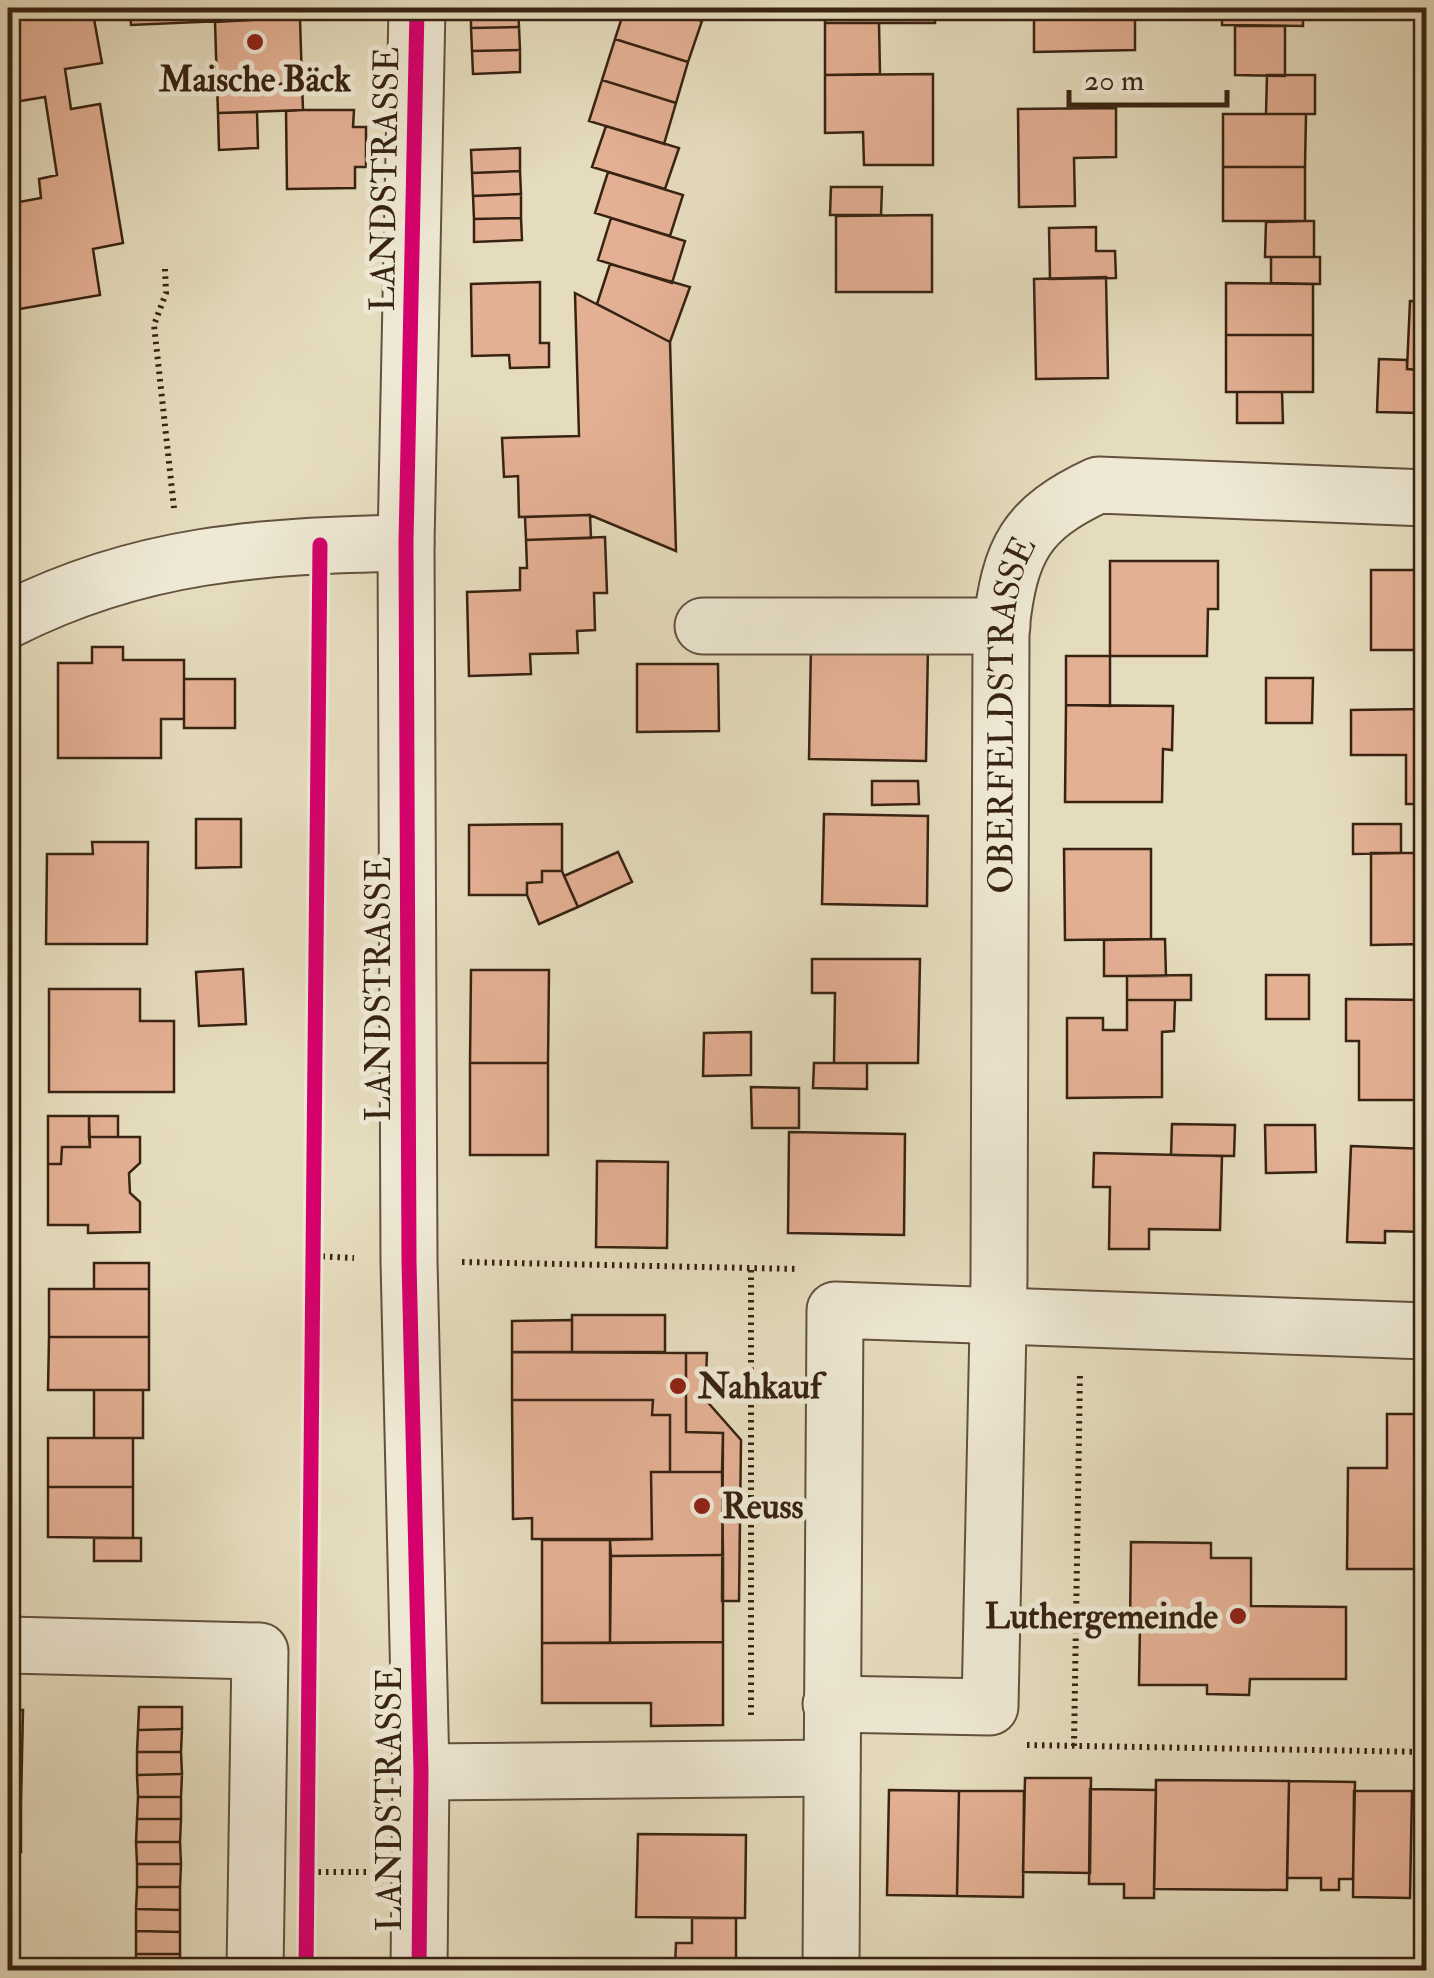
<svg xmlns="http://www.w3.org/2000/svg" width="1434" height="1978" font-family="'IM FELL Double Pica',serif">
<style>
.building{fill:#e4b094;stroke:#382312;stroke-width:2.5}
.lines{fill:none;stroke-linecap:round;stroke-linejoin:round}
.minor-casing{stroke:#63513d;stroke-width:59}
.path{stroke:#382312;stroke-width:6;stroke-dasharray:2.5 5;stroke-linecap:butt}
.minor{stroke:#eee8d4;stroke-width:55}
.cycleway-casing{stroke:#eee8d4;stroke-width:21}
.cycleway{stroke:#d6006c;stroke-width:15}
.poi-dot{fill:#8f2418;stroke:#eee8d4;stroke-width:4}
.labels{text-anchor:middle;stroke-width:10;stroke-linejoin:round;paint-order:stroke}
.poi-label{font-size:35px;font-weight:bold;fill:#382312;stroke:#eee8d4;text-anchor:start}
.street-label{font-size:35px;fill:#382312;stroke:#eee8d4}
</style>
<rect width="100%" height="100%" fill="#e5dcbd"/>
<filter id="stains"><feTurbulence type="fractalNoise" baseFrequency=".002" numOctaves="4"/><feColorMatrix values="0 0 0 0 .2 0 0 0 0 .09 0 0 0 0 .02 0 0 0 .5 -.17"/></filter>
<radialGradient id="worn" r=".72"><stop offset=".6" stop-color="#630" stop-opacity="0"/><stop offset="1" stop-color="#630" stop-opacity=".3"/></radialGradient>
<path class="building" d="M30,8h62l10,55 -37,6 6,40 29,-5 23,139 -30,6 7,46 -92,16v-107l33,-6 -2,-19 18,-4 -12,-78 -37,6v-89z
M130,8h138l1,11 -138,6z
M471,8h47l1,19 -48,1z
M625,8h33l44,13 -14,41 -73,-23z
M658,8h48l-4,13z
M825,8h110v15h-110z
M1034,8h101v42l-101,2z
M1222,8h81v18l-81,-1z
M269,19h31l2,64 -85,3 -2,-64z
M825,23h54l1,51 -55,1z
M1235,26h50v50l-50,-1z
M519,27l1,23 -48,1 -1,-23z
M615,39l73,23 -12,41 -74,-23z
M520,50v22l-47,2 -1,-23z
M933,74v91h-69l-1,-33 -38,1v-58z
M1267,75h48v39h-49z
M602,80l74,23 -12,41 -75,-23z
M302,83l1,27 -85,3 -1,-27z
M1116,108v49l-42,1 1,48 -56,1 -1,-98z
M303,110h51l-1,17h13v40h-11v21l-68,1 -1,-78z
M257,112l1,36 -39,2 -1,-37z
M1223,114h83l-1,53h-82z
M606,126l73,22 -14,41 -73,-22z
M520,148v23l-48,2 -1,-23z
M1223,167h82v54h-82z
M520,171l1,23 -48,2 -1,-23z
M608,172l75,23 -13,41 -75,-23z
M831,187h51l-1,28h-51z
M521,194v24l-47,1 -1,-23z
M932,215v77h-96v-76z
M521,218l1,22 -48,2v-23z
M611,218l74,23 -13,42 -74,-23z
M1305,221h9v36h-49l1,-35z
M1096,227v24h19l1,27 -66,1 -1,-51z
M1271,257h49v27l-49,-1z
M610,264l80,23 -20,55 -73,-38z
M1106,277l2,101 -72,1 -2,-100z
M540,282v61h9v24l-39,1 -1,-13 -37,1 -1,-72z
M1226,283l87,1v51h-87z
M575,293l95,49 6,209 -86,-36 -71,2 -1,-41 -14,1 -2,-39 77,-2z
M1410,301l16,1v112l-7,-1 1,-43 -13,-1z
M1226,335h87v57h-87z
M1379,359l28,1v9l13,1 -1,43 -42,-1z
M1237,392h45l1,31h-46z
M590,515l1,23 -65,2 -1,-23z
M605,537l2,56h-13l1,37 -18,1 1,22 -48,1 1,20 -62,2 -2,-84 53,-2v-22h7l-1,-28z
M1110,561h108v48h-10l-1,47h-97z
M1371,570h55v80h-55z
M811,644l117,1 -2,116 -117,-2z
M92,647h31v13h61v59h-23v39h-103v-95h34z
M1066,656h44v50l-44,-1z
M637,664h81l1,67 -82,1z
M1266,678h47l-1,45h-46z
M184,679h51v49h-51z
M1066,705l107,1 -1,44 -9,-1 -1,53h-97z
M1426,709v95h-20v-49h-55v-45z
M872,781h46l1,23 -47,1z
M824,814l104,2 -1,90 -105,-2z
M196,819h45v48l-45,1z
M562,824v47h-20v11l-15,1v12h-58v-70z
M1353,824h48v29l-48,1z
M92,842h56l-1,102h-101l1,-90h46z
M1064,849h87v90l-86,1z
M618,852l14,30 -54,25 -14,-31z
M1371,853h55v91l-55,1z
M542,871h20l16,36 -39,17 -12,-29v-12l15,-1z
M1165,939l1,37h-62v-36z
M812,959h108l-2,104h-84l1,-70h-23z
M243,969l3,55 -47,2 -3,-54z
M471,970h78l-1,93h-78z
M1191,975v25h-64v-24z
M1266,975h43v44h-43z
M49,989h91v32h34v71h-125z
M1346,999l80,1v100h-67v-59h-13z
M1127,1000h48l-1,31 -12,1v65l-95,1v-80h36v12h24z
M751,1032v43l-48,1 1,-43z
M470,1063h78v92h-78z
M814,1063h53v26l-54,-1z
M751,1087l48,1v40h-47z
M48,1116h41l1,31h-28l-1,17h-13z
M89,1116h29v21h-29z
M1172,1124l63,1 -1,31 -63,-1z
M1265,1125h50l1,47 -50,1z
M789,1132l116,2 -1,101 -116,-2z
M89,1137h51v26l-11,10 1,20 10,9v30l-52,1v-8h-40v-61h13l1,-17h28z
M1351,1146l75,3v83l-41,-1v12l-38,-1z
M1094,1153l128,3 -2,74 -71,-1v20h-40l1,-62h-17z
M597,1161l71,1 -1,86 -71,-1z
M94,1263h55v26h-55z
M49,1289h100v48h-100z
M572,1315h93v37h-93z
M572,1320v32h-60v-31z
M49,1337h100v53h-101z
M512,1352l174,1v79l37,1 -1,39h-52v-57h-18l1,-15h-141z
M686,1353h21l-2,46 36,41 -2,161h-17l1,-168 -37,-1z
M94,1390h49v48h-49z
M512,1400h141l-1,15h18v57h-19l1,67h-120v-21l-19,1z
M1387,1414h39v155h-79l1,-101h39z
M48,1438h85v49h-85z
M651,1472h71l1,83 -112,1 -1,-16 42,-1z
M48,1487h85v51l-85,-1z
M94,1538h47v23h-47z
M542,1540h68v103h-68z
M1131,1542l80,1v15h40v48l95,1v72h-96l-1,16 -42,-1v-9h-68l1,-60h-10z
M723,1555v87l-113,1 1,-87z
M723,1642v83l-72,1v-23h-109v-60z
M139,1707h43v22l-44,1z
M8,1710h15l-1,47h-14z
M182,1729l-1,23h-44l1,-22z
M137,1752h44l1,22 -45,1z
M8,1757h14l-1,47h-13z
M182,1774l-1,23h-43l-1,-22z
M1025,1778h66l-1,95 -67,-1z
M1156,1780l133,1 -2,109 -133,-1z
M1289,1781l66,1 -2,97h-14v11h-18v-12h-34z
M1090,1789l66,1 -2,108h-30v-14h-35z
M889,1790l70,1 -2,105 -70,-1z
M959,1791h65l-1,106 -66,-1z
M1354,1791h58l-2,107 -57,-1z
M138,1797h43v22h-44z
M8,1804h13v48h-13z
M137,1819h44l-1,23h-44z
M638,1834l108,1 -1,83 -109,-1z
M136,1842h44l1,22h-44z
M8,1852h4v48h-4z
M137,1864h44l-1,23h-43z
M137,1887h43v23l-44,-1z
M8,1900h4l-1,47h-3z
M136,1909l44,1v22l-44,-1z
M692,1918h44v50l-61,-1 1,-24h16z
M136,1931l44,1v22h-44z
M136,1954h44v16h-44z
M542,1965l50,1v4h-50z"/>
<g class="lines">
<g class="minor-casing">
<g id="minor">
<path d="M417,8l-11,535 3,718 12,511 -2,198"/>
<path d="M8,620c132,-67 253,-74 398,-77"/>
<path d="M703,626h299"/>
<path d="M8,1645l252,6 -5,319"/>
<path id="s1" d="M831,1704l159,3 9,-429 2,-650c9,-78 24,-109 97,-143l328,13"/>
<path d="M421,1772l411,-4"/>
<path d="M831,1970l4,-660 591,21"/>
</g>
</g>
<path class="path" d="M165,269l1,24 -12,32 20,183
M315,1256l39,2
M462,1262l337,7
M751,1715v-448
M1027,1745l399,7
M1074,1746l6,-374
M311,1872h58"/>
<use href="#minor" class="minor"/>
<g class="cycleway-casing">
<path id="cycleway" d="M417,8l-11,535 3,718 12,511 -2,198
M306,1970l14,-1425"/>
</g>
<use href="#cycleway" class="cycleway"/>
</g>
<g class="poi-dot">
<circle cx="255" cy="42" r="10"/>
<circle cx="678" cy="1386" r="10"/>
<circle cx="702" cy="1506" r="10"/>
<circle cx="1238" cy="1616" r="10"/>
</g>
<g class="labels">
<g class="poi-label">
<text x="255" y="91" text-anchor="middle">Maische Bäck</text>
<text x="698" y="1398">Nahkauf</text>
<text x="722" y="1518">Reuss</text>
<text x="1218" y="1628" text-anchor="end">Luthergemeinde</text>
</g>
<g class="street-label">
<text transform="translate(384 179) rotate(-89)" y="12">LANDSTRASSE</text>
<text dy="12" stroke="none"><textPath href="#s1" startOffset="1152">OBERFELDSTRASSE</textPath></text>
<text transform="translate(378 989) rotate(-90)" y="12">LANDSTRASSE</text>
<text transform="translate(389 1799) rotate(-90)" y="12">LANDSTRASSE</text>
</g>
</g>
<rect width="1434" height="1978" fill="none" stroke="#e5dcbd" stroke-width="40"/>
<rect x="10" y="10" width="1414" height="1958" fill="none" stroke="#382312" stroke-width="5"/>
<rect x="20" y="20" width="1394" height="1938" fill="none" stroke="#382312" stroke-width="2.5"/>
<path d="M1069 90v15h158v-15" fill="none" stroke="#382312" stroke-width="5"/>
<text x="1084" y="90" font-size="30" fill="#382312" stroke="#eee8d4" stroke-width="8" paint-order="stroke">20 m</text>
<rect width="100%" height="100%" filter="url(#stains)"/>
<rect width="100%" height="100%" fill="url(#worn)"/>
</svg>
